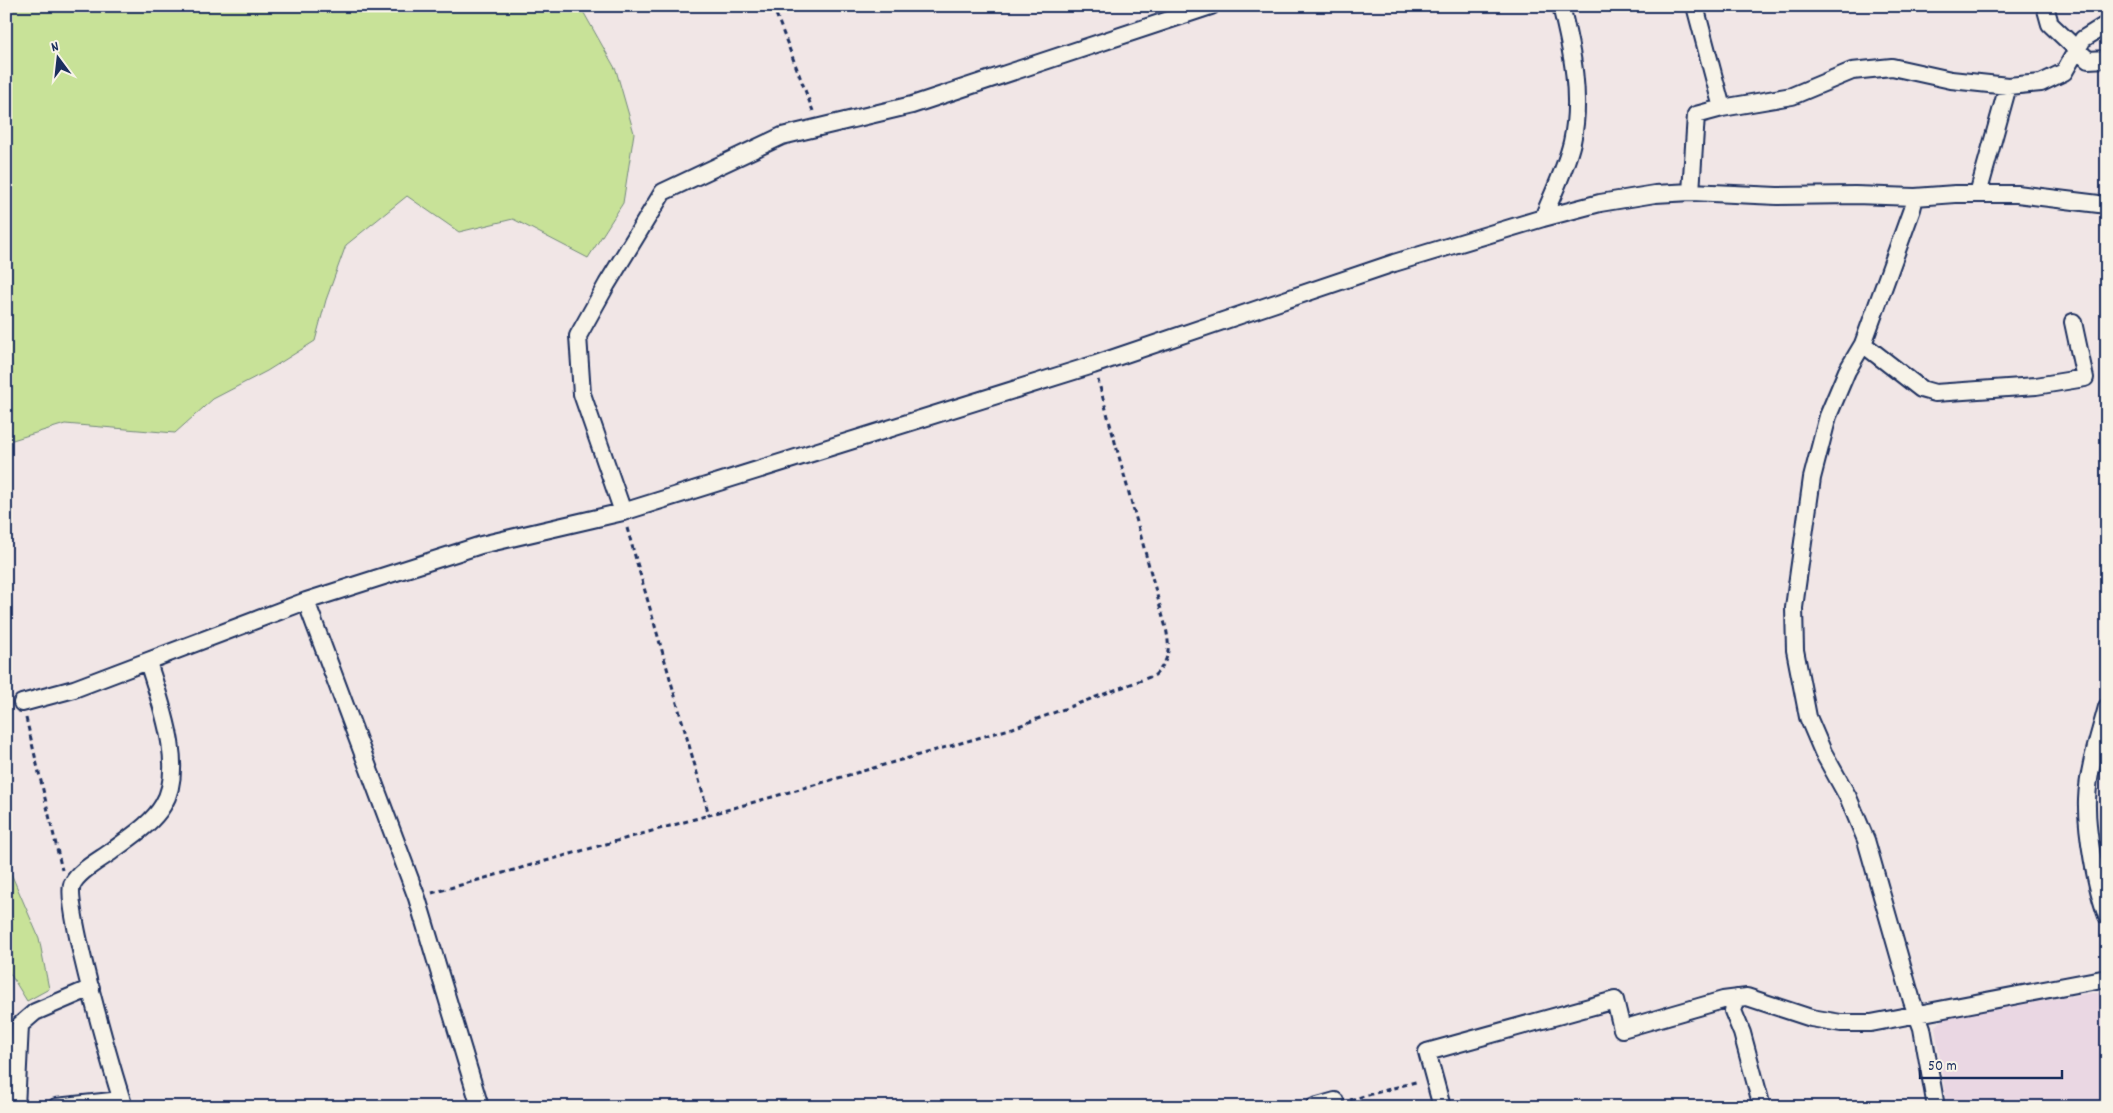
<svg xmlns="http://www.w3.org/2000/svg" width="2113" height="1113" font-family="Dekko,sans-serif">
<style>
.built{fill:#ead7e3}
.green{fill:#c8e298;stroke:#72887b}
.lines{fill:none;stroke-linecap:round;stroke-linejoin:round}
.minor-casing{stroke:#1b2f5e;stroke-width:20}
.path{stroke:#1b2f5e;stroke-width:3;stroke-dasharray:5 4;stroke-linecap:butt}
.minor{stroke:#f7f3e8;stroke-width:16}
</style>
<rect width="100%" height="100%" fill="#f1e6e6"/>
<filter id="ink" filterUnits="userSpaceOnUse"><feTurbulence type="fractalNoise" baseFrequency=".02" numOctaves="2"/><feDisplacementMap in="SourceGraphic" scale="10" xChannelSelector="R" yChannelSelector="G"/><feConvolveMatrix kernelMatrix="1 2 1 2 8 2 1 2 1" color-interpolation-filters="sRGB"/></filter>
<g filter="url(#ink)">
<path class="built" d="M2090,993h17v114h-160l-12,-81 10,-8z"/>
<path class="green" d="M6,6h574l36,64 18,63 -11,70 -35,55 -75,-39 -54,13 -52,-36 -61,49 -20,55 -11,41 -48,30 -54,28 -38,34 -110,-9 -59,18z
M6,862l33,76 10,51 -22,12 -21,-34z"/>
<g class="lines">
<g class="minor-casing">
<path id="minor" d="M1695,6l27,102
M2045,6l5,18 38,36 19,-1
M1691,192l5,-77 26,-7 70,-12 60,-25 40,-4 59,13 57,6 33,-3 23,-11 19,-33 24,-15
M1978,194l30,-108
M1915,197l-3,12 -49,135 -16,27 -19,45 -16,62 -15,107 -3,23 1,42 13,67 15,35 25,45 18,43 46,161 10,27 14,79
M1543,218c10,-25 23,-50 29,-76 10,-44 0,-92 -11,-136
M1863,344l58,45 14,4 101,-7 49,-8 -12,-56
M623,512l-41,-118 -4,-58 29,-52 56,-92 119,-56 130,-31 299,-99
M306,601l111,297 63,209
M22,703l52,-14 232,-88 175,-56 142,-33 470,-147 301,-102 149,-45 57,-15 55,-9 36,-2 86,4 78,-1 60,2 40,-3h62l90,11
M2107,707c-8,30 -19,62 -20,93 -1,30 9,88 20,116
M1737,998l-4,13 9,22 20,74
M16,1107l4,-82 15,-13 56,-24
M56,1107l65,-7
M124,1107c-10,-31 -60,-201 -52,-222 6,-14 28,-25 40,-34 17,-13 40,-27 51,-46 23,-37 -3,-104 -15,-143
M1314,1107l21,-6
M1442,1107l-15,-55 188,-52 7,29 101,-29 24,-3 64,21 30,5h30l236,-45"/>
</g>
<path class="path" d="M773,6l40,105
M627,528l82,287 304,-87 142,-53c15,-15 15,-27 11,-47l-68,-248
M26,718l36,152
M432,893l277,-78
M1350,1100l69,-19"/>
<use href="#minor" class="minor"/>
</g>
</g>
<rect width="2113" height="1113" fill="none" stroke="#f7f3e8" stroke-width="25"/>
<rect x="12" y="12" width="2088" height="1088" fill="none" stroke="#1b2f5e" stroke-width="2" filter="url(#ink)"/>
<g transform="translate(58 58) rotate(345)" stroke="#f7f3e8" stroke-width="4" paint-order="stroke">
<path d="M0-4L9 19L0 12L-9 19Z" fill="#1b2f5e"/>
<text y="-8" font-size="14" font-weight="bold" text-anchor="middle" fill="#1b2f5e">N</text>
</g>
<path d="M1920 1070v8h142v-8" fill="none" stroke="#1b2f5e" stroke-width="2.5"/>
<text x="1928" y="1070" font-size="15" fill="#1b2f5e" stroke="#f7f3e8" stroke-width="4" paint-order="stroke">50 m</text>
</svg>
